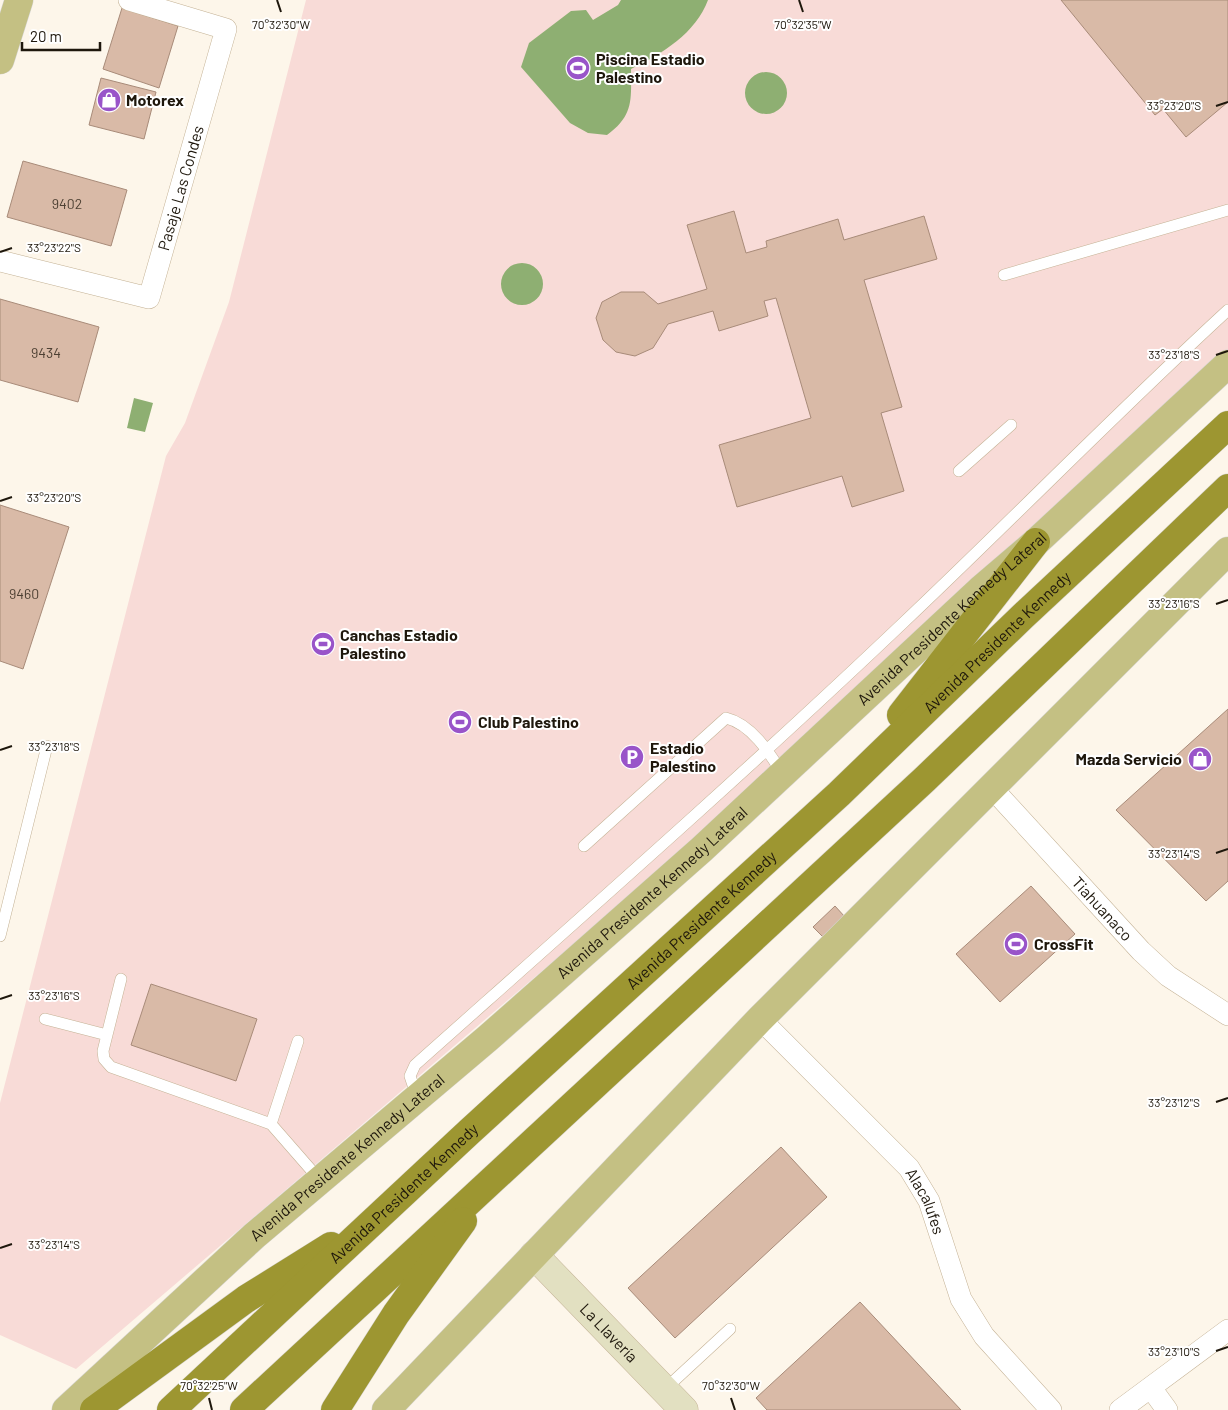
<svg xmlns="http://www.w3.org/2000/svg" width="1228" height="1410" font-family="Barlow,sans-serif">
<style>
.green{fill:#f8dbd7}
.water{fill:#8eaf72}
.building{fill:#d9baa7;stroke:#a88b79}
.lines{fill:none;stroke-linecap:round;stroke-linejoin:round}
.lane-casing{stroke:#c4b295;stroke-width:12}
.street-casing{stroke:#c4b295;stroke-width:22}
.secondary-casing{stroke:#c4b295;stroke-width:29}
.primary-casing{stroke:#d6d5d3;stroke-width:29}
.highway-casing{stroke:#d6d5d3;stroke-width:29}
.lane{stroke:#fff;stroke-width:11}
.street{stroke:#fff;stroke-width:21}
.secondary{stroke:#e2e0c1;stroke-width:28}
.primary{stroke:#c4c083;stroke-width:28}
.highway{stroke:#9d9631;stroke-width:28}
.ticks{fill:none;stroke:#1e170c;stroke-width:2}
.labels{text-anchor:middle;stroke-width:4;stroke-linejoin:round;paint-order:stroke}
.number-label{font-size:14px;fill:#4d4033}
.poi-label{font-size:16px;font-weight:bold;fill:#1e170c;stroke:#fff;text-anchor:start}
.street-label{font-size:16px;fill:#1e170c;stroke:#fff}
.ticks-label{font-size:12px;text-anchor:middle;fill:#1e170c;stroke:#fff;stroke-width:4;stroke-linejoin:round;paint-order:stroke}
</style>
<rect width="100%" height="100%" fill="#fdf6ea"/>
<path class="green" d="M306,0h922v358l-541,489 -611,522 -76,-34v-232l166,-647 19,-33 44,-121z"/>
<path class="water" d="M621,0h87c-12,33 -46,54 -77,69 0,31 3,46 -24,66l-19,-2 -18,-10 -49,-56 8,-24 42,-32 15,-1 7,10 25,-15z
M745 93a21 21 0 1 1 42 0a21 21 0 1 1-42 0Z
M501 284a21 21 0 1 1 42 0a21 21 0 1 1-42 0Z
M134,398l19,5 -8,29 -18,-4z"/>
<path class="building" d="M1061,0h167v102l-42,35 -23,-28 -8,6z
M122,8l56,18 -19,62 -56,-19z
M101,78l55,14 -12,47 -55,-14z
M23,161l104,29 -16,56 -104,-29z
M734,211l12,42 21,-6 -1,-6 72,-22 6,21 80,-24 13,43 -73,21 38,127 -21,6 23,78 -52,16 -10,-31 -105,31 -18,-62 92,-27 -35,-120 -12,3 4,15 -49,15 -6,-20 -45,13 -15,24 -18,8 -19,-4 -13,-12 -7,-22 6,-16 19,-10h23l14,12 49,-15 -20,-64z
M0,299l99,28 -21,75 -78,-22z
M0,505l69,22 -46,142 -23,-8z
M1228,709v172l-22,20 -90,-91z
M1031,886l44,48 -75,68 -44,-48z
M835,906l10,11 -21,21 -11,-11z
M151,984l106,35 -21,62 -105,-36z
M781,1147l46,50 -152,141 -47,-50z
M860,1302l101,108h-194l-11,-12z"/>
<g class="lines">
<g class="lane-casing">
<path id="lane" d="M1004,275l224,-65
M959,471l52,-46
M584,846l142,-128c25,6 43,34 56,55
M0,936l47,-190
M121,979l-18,72 1,8 7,8 160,57 48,55
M45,1019l62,16
M417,1097l-7,-21 5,-11c164,-146 329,-291 488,-442 109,-103 214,-211 325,-313
M271,1124l27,-83
M664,1390l66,-61"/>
</g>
<g class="street-casing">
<g id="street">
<path id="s1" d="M0,261l149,37 77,-269 -97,-29"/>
<path id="s2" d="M991,787l150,164 27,25 60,39"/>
<path id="s3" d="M760,1019l149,149 20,33 32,98 23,37 67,74"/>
<path d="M1151,1388l16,22"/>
<path d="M1120,1410l108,-80"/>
</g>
</g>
<g class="secondary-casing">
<g id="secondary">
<path id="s4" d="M534,1255l150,155"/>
</g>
</g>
<g class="primary-casing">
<g id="primary">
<path d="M0,60l19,-60"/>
<path id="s5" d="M66,1410l188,-174 234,-198 214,-189 278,-259 56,-48 192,-178"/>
<path d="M386,1410l374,-391 468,-468"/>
</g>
</g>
<g class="highway-casing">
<g id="highway">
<path d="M901,715l135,-173"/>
<path d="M94,1410l152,-111 85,-53"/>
<path id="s6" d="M171,1410l298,-278 370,-338 183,-177 206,-192"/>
<path d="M244,1410l681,-631 303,-291"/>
<path d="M335,1410l61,-96 67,-93"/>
</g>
</g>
<use href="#lane" class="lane"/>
<use href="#street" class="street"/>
<use href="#secondary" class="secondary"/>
<use href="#primary" class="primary"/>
<use href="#highway" class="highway"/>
</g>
<path class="ticks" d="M277,0l4,12M799,0l4,12M1216,106l12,-4M0,252l12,-4M1216,355l12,-4M0,501l12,-4M1216,604l12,-4M0,750l12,-4M1216,853l12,-4M0,999l12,-4M1216,1102l12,-4M0,1248l12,-4M1216,1351l12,-4M209,1398l3,12M731,1398l4,12"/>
<defs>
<g id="stadium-disc" transform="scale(1.25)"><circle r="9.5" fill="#9954c9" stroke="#fff"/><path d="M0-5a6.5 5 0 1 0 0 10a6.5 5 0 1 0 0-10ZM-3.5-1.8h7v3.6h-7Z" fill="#fff"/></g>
<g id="shop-disc" transform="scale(1.25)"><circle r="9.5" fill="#9954c9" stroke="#fff"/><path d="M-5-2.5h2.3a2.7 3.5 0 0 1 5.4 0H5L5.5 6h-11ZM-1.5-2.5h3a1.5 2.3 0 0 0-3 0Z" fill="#fff"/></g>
<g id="parking-disc" transform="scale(1.25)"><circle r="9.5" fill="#9954c9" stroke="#fff"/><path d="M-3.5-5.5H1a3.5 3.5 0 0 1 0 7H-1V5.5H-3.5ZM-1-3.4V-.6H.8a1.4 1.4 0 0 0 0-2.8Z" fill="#fff"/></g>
</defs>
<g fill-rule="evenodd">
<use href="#stadium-disc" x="578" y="68"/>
<use href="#shop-disc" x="109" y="100"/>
<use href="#stadium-disc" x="323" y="644"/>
<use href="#stadium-disc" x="460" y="722"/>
<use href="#parking-disc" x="632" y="757"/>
<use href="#shop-disc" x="1200" y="759"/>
<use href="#stadium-disc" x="1016" y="944"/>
</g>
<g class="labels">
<g class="number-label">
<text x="67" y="209">9402</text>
<text x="46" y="358">9434</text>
<text x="24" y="599">9460</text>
</g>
<g class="poi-label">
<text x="596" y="65">Piscina Estadio<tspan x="596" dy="18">Palestino</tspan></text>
<text x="126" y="106">Motorex</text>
<text x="340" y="641">Canchas Estadio<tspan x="340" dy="18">Palestino</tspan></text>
<text x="478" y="728">Club Palestino</text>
<text x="650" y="754">Estadio<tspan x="650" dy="18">Palestino</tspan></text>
<text x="1182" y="765" text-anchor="end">Mazda Servicio</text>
<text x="1034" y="950">CrossFit</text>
</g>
<g class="street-label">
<text dy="6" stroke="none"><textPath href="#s1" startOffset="268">Pasaje Las Condes</textPath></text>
<text dy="6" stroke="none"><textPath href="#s5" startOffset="1188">Avenida Presidente Kennedy Lateral</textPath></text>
<text dy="6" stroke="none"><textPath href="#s6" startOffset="1128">Avenida Presidente Kennedy</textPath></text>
<text dy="6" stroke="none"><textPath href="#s5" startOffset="782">Avenida Presidente Kennedy Lateral</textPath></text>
<text dy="6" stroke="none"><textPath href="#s2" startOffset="165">Tiahuanaco</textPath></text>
<text dy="6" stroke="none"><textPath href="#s6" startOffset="722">Avenida Presidente Kennedy</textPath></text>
<text dy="6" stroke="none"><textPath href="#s5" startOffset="378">Avenida Presidente Kennedy Lateral</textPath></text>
<text dy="6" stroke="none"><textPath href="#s6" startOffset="318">Avenida Presidente Kennedy</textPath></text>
<text dy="6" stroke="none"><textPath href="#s3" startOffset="248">Alacalufes</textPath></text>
<text dy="6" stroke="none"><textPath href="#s4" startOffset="108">La Llavería</textPath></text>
</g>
</g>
<g class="ticks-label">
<text x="281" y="29">70°32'30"W</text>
<text x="803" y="29">70°32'35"W</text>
<text x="1174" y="110">33°23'20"S</text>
<text x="54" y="252">33°23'22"S</text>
<text x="1174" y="359">33°23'18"S</text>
<text x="54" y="502">33°23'20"S</text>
<text x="1174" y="608">33°23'16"S</text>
<text x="54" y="751">33°23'18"S</text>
<text x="1174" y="858">33°23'14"S</text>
<text x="54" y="1000">33°23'16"S</text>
<text x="1174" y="1107">33°23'12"S</text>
<text x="54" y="1249">33°23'14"S</text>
<text x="1174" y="1356">33°23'10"S</text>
<text x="209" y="1390">70°32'25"W</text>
<text x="731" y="1390">70°32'30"W</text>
</g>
<path d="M22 42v8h78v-8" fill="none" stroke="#1e170c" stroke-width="2.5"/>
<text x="30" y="42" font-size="15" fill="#1e170c" stroke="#ffffff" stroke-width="4" paint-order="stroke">20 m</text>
</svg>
